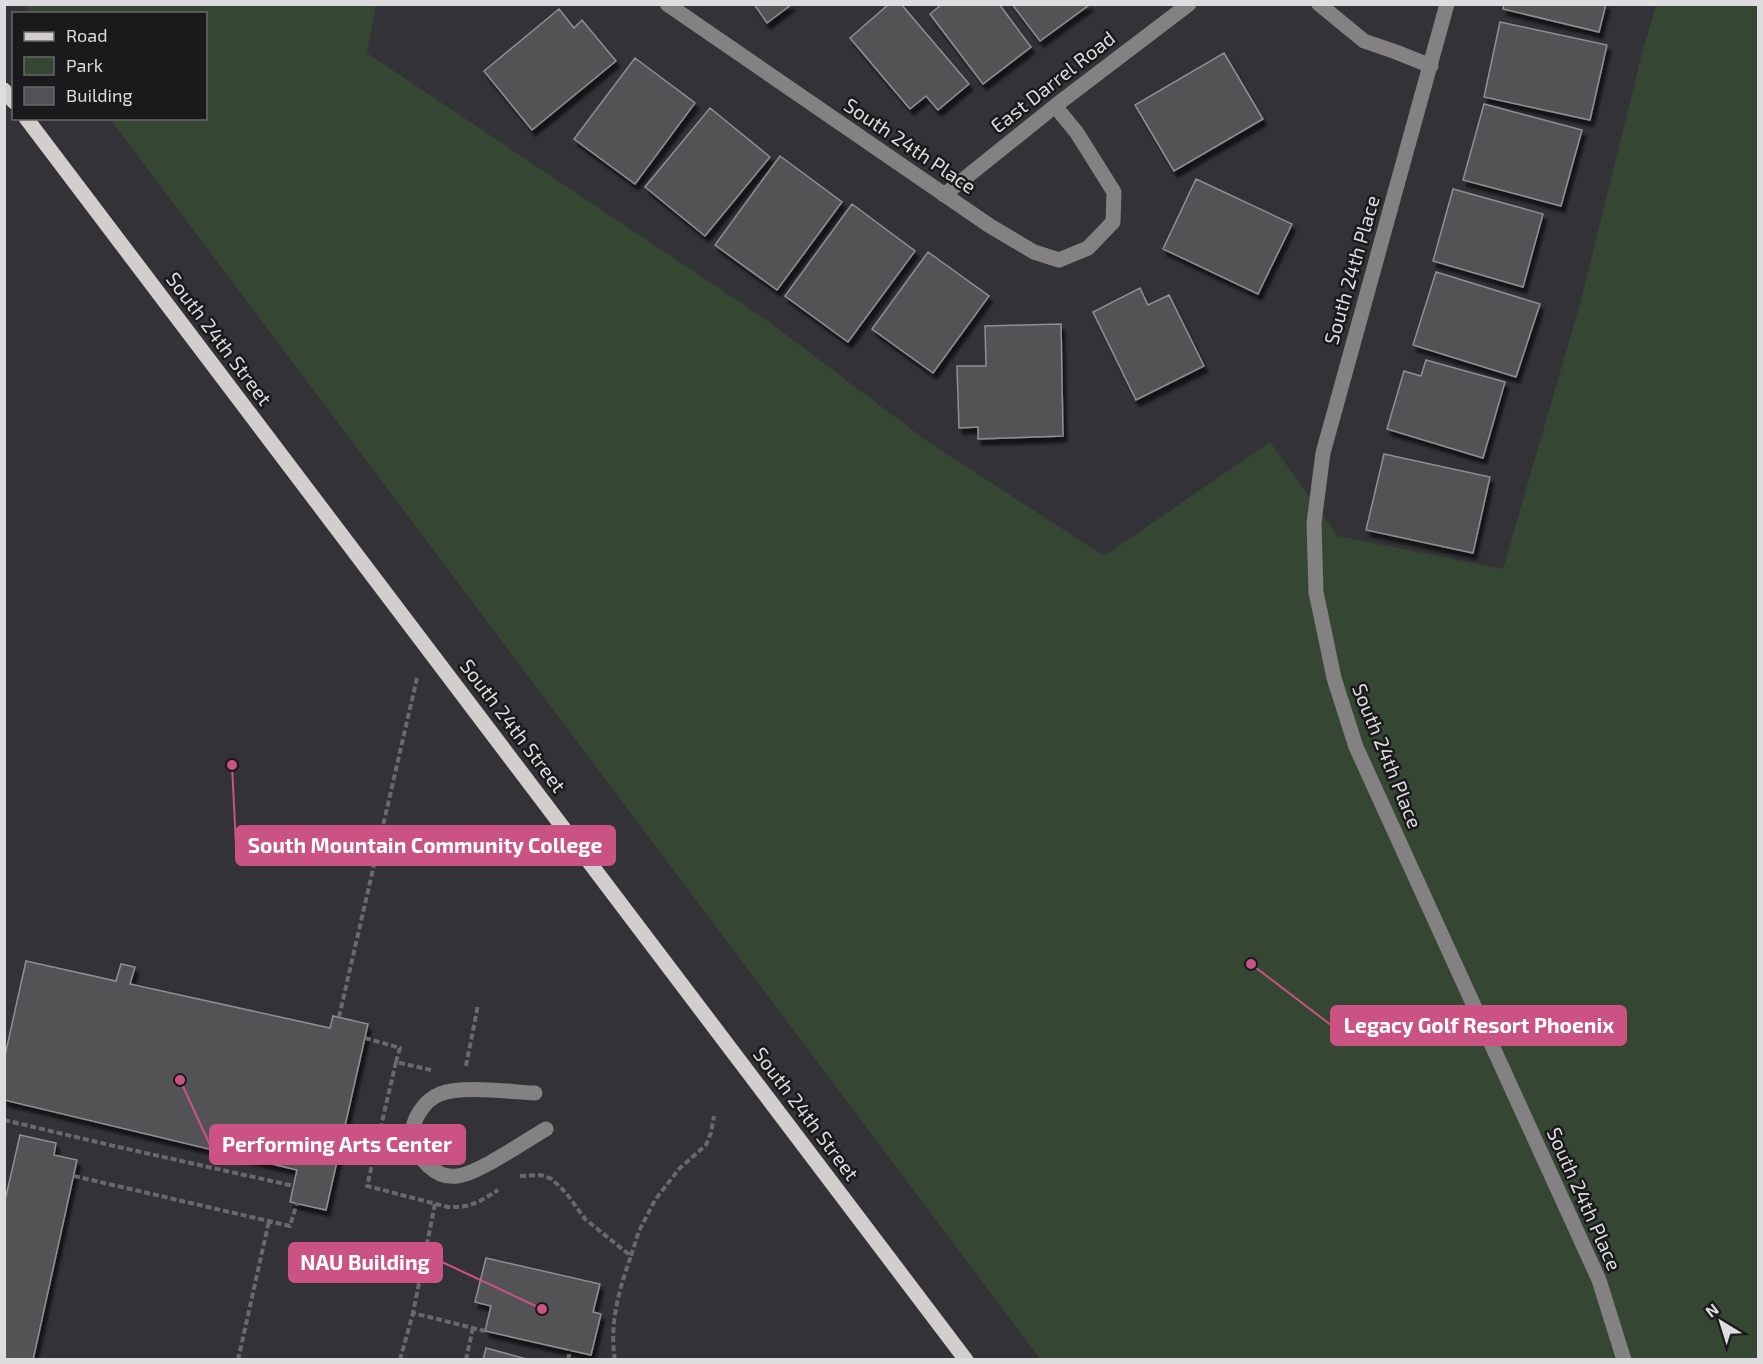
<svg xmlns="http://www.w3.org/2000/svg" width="1763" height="1364" font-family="'Exo 2',sans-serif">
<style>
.green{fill:#354633}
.building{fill:#525256;stroke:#8f8f93;stroke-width:1.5;filter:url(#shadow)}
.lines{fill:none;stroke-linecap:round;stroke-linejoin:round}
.path{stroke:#69696c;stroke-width:4;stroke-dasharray:6 3;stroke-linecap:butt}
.minor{stroke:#838181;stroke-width:15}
.major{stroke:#d3cece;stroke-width:15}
.labels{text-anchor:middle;stroke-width:5;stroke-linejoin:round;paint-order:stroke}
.street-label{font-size:20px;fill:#dddde0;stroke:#1a1a1c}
.leader{fill:none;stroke:#ca5383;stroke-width:2}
.callout-dot{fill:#ca5383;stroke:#1a1a1c;stroke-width:2}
.callout{fill:#ca5383;stroke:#ca5383;stroke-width:2}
.callout-label{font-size:21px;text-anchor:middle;font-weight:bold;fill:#fff}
</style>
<defs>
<filter id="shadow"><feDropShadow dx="3.5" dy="6" stdDeviation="1.5" flood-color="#0009"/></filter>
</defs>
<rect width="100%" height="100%" fill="#333236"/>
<path class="green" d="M24,5h352l-9,48 398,266 162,122 177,115 166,-114 68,94 165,33 78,-269 61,-247 14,-48h102v1354h-718l-930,-1240 96,-1v-104h-175z"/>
<path class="building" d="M754,4h38l-25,19z
M889,4h12l68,80 -31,26 -12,-14 -16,13 -60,-71z
M942,4h57l32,43 -48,37 -53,-70z
M1012,4h77v1l-49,36z
M1504,4h102l-7,28 -96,-23z
M559,9l15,19 8,-8 34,41 -84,69 -48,-59z
M1500,22l107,23 -17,75 -106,-23z
M1224,53l39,66 -89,52 -39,-66z
M635,58l60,45 -60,81 -61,-45z
M1484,104l98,26 -21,76 -98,-26z
M710,108l60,49 -65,79 -60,-49z
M780,156l62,46 -65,88 -62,-45z
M1196,179l96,45 -34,70 -95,-45z
M1453,189l90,25 -20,73 -90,-26z
M852,204l63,47 -67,91 -63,-46z
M928,252l61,44 -56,77 -61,-44z
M1436,272l104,32 -24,73 -103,-32z
M1140,288l8,17 21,-10 35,71 -68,34 -43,-88z
M1061,324l2,112 -85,3v-12l-19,1 -2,-62h29l-1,-40z
M1426,360l79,22 -22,76 -96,-29 17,-58 17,5z
M1384,454l106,23 -17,76 -107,-23z
M26,961l90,20 5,-17 14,3 -5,17 200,44 3,-12 35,8 -42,186 -36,-8 7,-32 -293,-70v-40z
M20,1135l36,8 -2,12 23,5 -44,200h-29v-155z
M486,1258l114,26 -7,28 8,2 -10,41 -106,-24 6,-25 -16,-4z
M486,1348l44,12h-47z"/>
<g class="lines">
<path class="path" d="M339,1017l78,-339
M365,1038l35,10 -4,14 35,8
M396,1062l-29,124 81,21c23,1 31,-5 50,-17
M466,1066l12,-61
M4,1120l110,26 180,40
M74,1176l216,50 7,-23
M520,1176l21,-1 11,4 15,15 18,25 46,37 8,-25 16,-31 24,-31 27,-24 5,-12 3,-17
M435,1204l-22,109 72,18
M238,1360l31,-139
M400,1360l13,-47
M466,1360l7,-33
M568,1360l2,-10
M615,1360c-6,-35 4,-71 16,-104"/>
<path class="minor" d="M667,4l323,222 44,26 25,8 29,-12 25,-26 1,-30 -37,-59 -22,-27
M1319,4l45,37 32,11 35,14
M1447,4l-124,449 -9,70 2,69 18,86 22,69 243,533 25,80
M944,195l111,-89 134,-102
M535,1093c-25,-1 -73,-8 -95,1 -16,6 -30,28 -27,44 3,20 23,41 44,38 21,-2 68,-35 89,-47"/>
<path class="major" d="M4,90l10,12
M26,118l940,1242"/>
</g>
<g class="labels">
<g class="street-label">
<text transform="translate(1053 82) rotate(-38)" y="7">East Darrel Road</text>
<text transform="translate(910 146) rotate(34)" y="7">South 24th Place</text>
<text transform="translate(1352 270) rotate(-74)" y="7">South 24th Place</text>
<text transform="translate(219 339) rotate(53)" y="7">South 24th Street</text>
<text transform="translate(513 726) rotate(53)" y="7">South 24th Street</text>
<text transform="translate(1387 756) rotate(68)" y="7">South 24th Place</text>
<text transform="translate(806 1114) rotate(53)" y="7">South 24th Street</text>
<text transform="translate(1584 1199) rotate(66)" y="7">South 24th Place</text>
</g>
</g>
<path class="leader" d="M232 765L236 846M1251 964L1331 1025M180 1080L210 1145M542 1309L442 1262"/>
<g class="callout-dot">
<circle cx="232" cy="765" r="6"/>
<circle cx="1251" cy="964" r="6"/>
<circle cx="180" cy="1080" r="6"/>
<circle cx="542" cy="1309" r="6"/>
</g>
<g class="callout">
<rect x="236" y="826" width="379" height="39" rx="6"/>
<rect x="1331" y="1006" width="295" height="39" rx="6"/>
<rect x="210" y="1125" width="255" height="39" rx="6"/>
<rect x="289" y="1243" width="153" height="39" rx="6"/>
</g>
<g class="callout-label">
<text x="425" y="853">South Mountain Community College</text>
<text x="1479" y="1033">Legacy Golf Resort Phoenix</text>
<text x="337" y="1152">Performing Arts Center</text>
<text x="365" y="1270">NAU Building</text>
</g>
<rect width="1763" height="1364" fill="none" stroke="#dddde0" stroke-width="12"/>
<rect x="12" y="12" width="195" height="108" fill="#1a1a1c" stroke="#68686a" stroke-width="1.5"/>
<rect x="24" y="32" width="30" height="9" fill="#d3cece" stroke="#68686a" stroke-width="1.5"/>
<text x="66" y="42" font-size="18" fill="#dddde0">Road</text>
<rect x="24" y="57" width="30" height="18" fill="#354633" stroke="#68686a" stroke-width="1.5"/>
<text x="66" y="72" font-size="18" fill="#dddde0">Park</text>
<rect x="24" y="87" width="30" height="18" fill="#525256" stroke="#68686a" stroke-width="1.5"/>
<text x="66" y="102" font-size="18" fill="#dddde0">Building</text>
<g transform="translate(1721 1322) rotate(322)" stroke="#1a1a1c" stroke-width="4.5" paint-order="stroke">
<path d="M0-4.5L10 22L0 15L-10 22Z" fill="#dddde0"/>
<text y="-9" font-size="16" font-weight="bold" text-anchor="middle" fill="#dddde0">N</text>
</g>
</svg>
